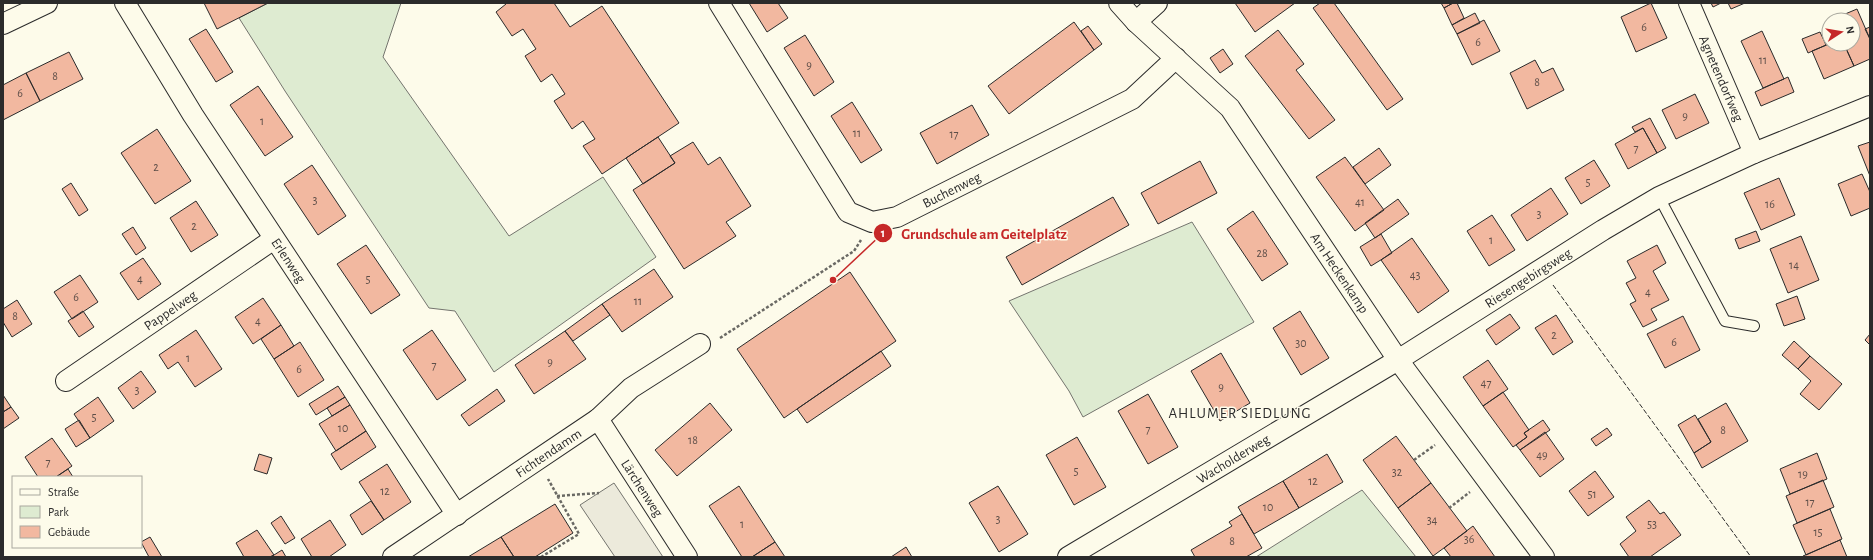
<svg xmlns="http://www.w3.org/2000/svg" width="1873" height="560" font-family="'Alegreya Sans',sans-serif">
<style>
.green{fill:#deebd1;stroke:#74746e}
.parking{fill:#eceadb;stroke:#74746e}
.building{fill:#f2b8a0;stroke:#2b2b2b}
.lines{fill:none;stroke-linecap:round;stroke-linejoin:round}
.lane-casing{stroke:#2b2b2b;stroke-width:12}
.street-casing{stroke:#2b2b2b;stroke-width:22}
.path{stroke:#6a6964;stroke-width:2.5;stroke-dasharray:3 2;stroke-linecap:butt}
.lane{stroke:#fdfbea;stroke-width:10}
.street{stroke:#fdfbea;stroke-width:20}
.fence{stroke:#2b2b2b;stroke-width:1;stroke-dasharray:5 2;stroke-linecap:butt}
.labels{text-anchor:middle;stroke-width:3;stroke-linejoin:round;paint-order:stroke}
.number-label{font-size:12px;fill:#5d4e48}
.street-label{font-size:14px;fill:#2b2b2b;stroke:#fdfbea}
.neighbourhood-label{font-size:15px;letter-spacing:1px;fill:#2b2b2b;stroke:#fdfbea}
.leader{fill:none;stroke:#c62828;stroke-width:1.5}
.callout-dot{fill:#c62828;stroke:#fdfbea;stroke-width:1.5}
.mark-label{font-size:12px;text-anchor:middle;font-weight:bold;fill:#fff}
.callout-label{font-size:15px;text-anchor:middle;font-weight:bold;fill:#c62828;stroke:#fdfbea;stroke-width:3;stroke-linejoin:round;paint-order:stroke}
</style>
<rect width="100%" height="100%" fill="#fdfbea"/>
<path class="green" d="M268,3h133l-18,54 126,179 94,-59 53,80 -162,115 -39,-61 -26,-3 -144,-217 -46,-73z
M1192,222l62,100 -171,95 -14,-26 -60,-90z
M1362,490l54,67h-160z"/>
<path class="parking" d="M614,483l30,45 19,29h-48l-35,-52z"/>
<path class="building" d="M204,3h64l-51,26z
M506,3h48l16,24 32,-21 77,117 -77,51 -19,-28 12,-7 -12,-18 -11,8 -18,-28 11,-7 -13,-20 -11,8 -16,-26 11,-7 -13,-20 -11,7 -16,-24 10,-8z
M749,3h29l10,15 -21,14z
M1235,3h60l-40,29z
M1320,3h14l69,96 -16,11 -74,-102z
M1441,3h12l-9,5z
M1453,3h4l7,15 -12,7 -8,-17z
M1651,3l16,35 -31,14 -15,-35z
M1711,3h10l-8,4z
M1728,3h17l-14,6z
M1857,9l13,30v20l-16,7 -10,-22h9v-24h-13l-2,-3z
M1475,13l5,10 -23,11 -5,-9z
M1484,20l16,31 -28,14 -15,-31z
M1074,22l20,28 -85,64 -21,-28z
M1088,26l14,18 -8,6 -13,-19z
M1870,27v12l-5,-10z
M206,29l27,43 -17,10 -27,-43z
M1278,30l26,34 -8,6 39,50 -26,19 -64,-83z
M1762,31l22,48 -21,9 -22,-47z
M1820,32l6,13 -18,8 -6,-14z
M805,35l29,47 -20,14 -30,-48z
M1829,44h15l10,22 -30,13 -12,-28z
M1223,49l10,15 -13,9 -10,-15z
M69,52l14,27 -43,22 -14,-28z
M1535,60l7,13 11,-5 11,22 -37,19 -17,-36z
M26,73l14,28 -37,19v-35z
M1788,77l6,15 -33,14 -6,-14z
M258,86l35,51 -28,19 -35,-51z
M1695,94l14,29 -33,16 -14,-29z
M852,102l30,48 -21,13 -30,-47z
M972,105l17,30 -52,29 -17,-31z
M1650,118l16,30 -9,5 -14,-25 -8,4 -3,-5z
M1643,128l14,25 -29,16 -13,-25z
M157,129l34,52 -36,23 -34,-51z
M658,137l17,26 -32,21 -17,-26z
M693,142l15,23 12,-8 31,49 -25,16 10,14 -52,33 -51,-79 42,-27 -5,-7z
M1870,142v34l-12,-30z
M1379,148l12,17 -26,19 -12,-17z
M1345,157l39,53 -29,21 -39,-54z
M1594,160l16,26 -29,18 -16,-26z
M1200,161l17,32 -59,31 -17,-31z
M312,165l34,51 -28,19 -34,-51z
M1862,174l8,18v16l-19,8 -13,-32z
M1779,178l16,37 -34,15 -17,-37z
M71,183l17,27 -9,6 -17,-27z
M1551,188l17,26 -41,27 -16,-26z
M1113,197l16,28 -107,60 -16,-28z
M1398,199l11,15 -34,24 -10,-15z
M196,201l22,34 -27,17 -21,-34z
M1253,211l35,53 -26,17 -35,-52z
M1492,215l23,35 -26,16 -22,-35z
M133,227l13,21 -10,7 -14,-21z
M1756,231l4,10 -21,8 -4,-10z
M1381,234l11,19 -21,13 -11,-19z
M1801,236l18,44 -31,13 -18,-44z
M1412,238l37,53 -31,22 -37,-53z
M366,245l34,50 -29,19 -34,-50z
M1657,245l9,18 -13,8 16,29 -18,9 6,11 -14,7 -13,-23 6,-3 -10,-18 10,-5 -9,-17z
M143,258l18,26 -23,16 -18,-27z
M654,269l19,28 -51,35 -20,-28z
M850,272l46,69 -112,77 -47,-69z
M80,275l18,27 -26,17 -18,-27z
M1797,296l8,23 -21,7 -8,-22z
M263,298l18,27 -28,19 -18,-27z
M17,300l15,24 -20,13 -9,-15v-13z
M602,304l8,11 -37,26 -8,-10z
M83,311l11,16 -15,10 -11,-16z
M1300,311l29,47 -28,17 -28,-47z
M1510,314l10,14 -24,17 -10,-15z
M1556,315l17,27 -20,13 -18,-27z
M1683,316l17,34 -35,18 -18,-34z
M281,325l13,21 -20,13 -13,-20z
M196,330l26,39 -27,18 -17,-25 -10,7 -9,-14z
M432,330l34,50 -29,20 -34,-50z
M565,331l21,28 -52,35 -19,-29z
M1870,334v11l-5,-5z
M1794,341l16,15 -12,13 -16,-14z
M300,342l24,38 -26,17 -24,-38z
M881,351l10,15 -84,57 -10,-14z
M1221,353l29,50 -30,18 -29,-50z
M1810,356l32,28 -23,26 -19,-16 11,-13 -13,-12z
M1488,360l20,29 -25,17 -20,-29z
M141,371l15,21 -23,17 -15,-21z
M338,386l7,11 -29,18 -7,-11z
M497,389l8,12 -36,25 -8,-11z
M1503,392l26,38 -5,3 3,4 -14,10 -30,-41z
M1148,394l30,53 -30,17 -30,-53z
M3,395l8,12 -8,5z
M98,397l16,24 -24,17 -16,-24z
M345,397l5,8 -18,11 -5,-8z
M710,403l22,27 -55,46 -22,-26z
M1726,403l22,38 -46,27 -8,-15 17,-11 -13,-23z
M350,405l16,26 -30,20 -17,-27z
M11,407l8,11 -16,11v-17z
M1695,415l16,27 -17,11 -16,-28z
M79,420l11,18 -14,9 -11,-18z
M1543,420l7,10 -30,20 -4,-5 11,-8 -3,-4z
M1607,428l5,7 -16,11 -5,-7z
M366,431l10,16 -35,23 -10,-16z
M1545,432l19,27 -24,18 -20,-27z
M1396,436l35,47 -33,25 -35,-48z
M1077,437l29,50 -32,18 -28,-50z
M52,438l20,28 -16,11h-18l-13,-20z
M1817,453l10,26 -37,15 -10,-25z
M259,454l13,4 -5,16 -13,-4z
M1327,454l16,28 -44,26 -16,-27z
M387,464l24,38 -27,18 -25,-38z
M68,469l5,8h-17z
M1595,471l19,26 -26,19 -19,-25z
M1823,480l11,27 -37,16 -11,-27z
M1283,481l16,27 -45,26 -16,-27z
M1431,483l36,48 -34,25 -35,-48z
M739,486l36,56 -23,15h-10l-33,-51z
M998,486l30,48 -29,18 -30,-49z
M1649,500l11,14 4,-2 17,23 -31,22h-21l-9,-13 16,-13 -10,-14z
M371,501l13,19 -22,15 -12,-20z
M555,504l18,29 -38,24h-21l-13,-20z
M1830,509l12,30 -36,16 -13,-30z
M1242,514l20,34 -16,9h-51l-4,-7 41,-24 -3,-4z
M281,516l14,22 -10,6 -14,-21z
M330,520l16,25 -17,12h-17l-11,-18z
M1473,526l22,31h-44l-7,-9z
M257,530l17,25 -4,2h-26l-8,-14z
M150,537l12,20h-13l-8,-15z
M501,537l13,20h-46z
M1840,540l7,17h-44v-1z
M775,542l10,15h-33z
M906,547l6,10h-21z
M282,550l4,7h-16l4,-2z"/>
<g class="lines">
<g class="lane-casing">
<path id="lane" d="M1659,197l66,124 29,5"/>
</g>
<g class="street-casing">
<g id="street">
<path id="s1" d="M125,3l68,112 264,400"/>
<path id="s2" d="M719,3l129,209 24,10 25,-5 235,-118 44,-41"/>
<path id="s3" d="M1119,3l17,19 94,86 168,252 146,197"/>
<path id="s4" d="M1689,3l65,150"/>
<path d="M1136,22l21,-19"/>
<path d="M3,24l44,-21"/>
<path id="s5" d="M66,381l208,-142"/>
<path id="s6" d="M598,419l89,138"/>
<path id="s7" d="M393,557l205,-138 33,-31 69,-44"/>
<path id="s8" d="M1068,557l330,-197 205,-130 56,-33 95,-44 116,-47"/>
</g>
</g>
<path class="path" d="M720,338l134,-87 7,-11
M1414,460l21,-15
M557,496l42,-3
M1449,508l21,-16
M541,557l38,-23 -31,-55"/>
<use href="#lane" class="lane"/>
<use href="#street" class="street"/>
<path class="fence" d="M1553,285l198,272"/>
</g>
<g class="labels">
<g class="number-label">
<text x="1644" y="31">6</text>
<text x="1478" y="46">6</text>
<text x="1763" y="64">11</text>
<text x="809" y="69">9</text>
<text x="55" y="80">8</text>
<text x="1537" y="86">8</text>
<text x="20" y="97">6</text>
<text x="1685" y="120">9</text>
<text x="262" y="125">1</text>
<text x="857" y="137">11</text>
<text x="954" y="138">17</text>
<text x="1636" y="152">7</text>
<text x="156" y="171">2</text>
<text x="1588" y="186">5</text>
<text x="315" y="204">3</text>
<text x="1360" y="206">41</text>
<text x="1770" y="208">16</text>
<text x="1539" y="218">3</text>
<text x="194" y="230">2</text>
<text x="1491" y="244">1</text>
<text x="1262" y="257">28</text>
<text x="1794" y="269">14</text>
<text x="1415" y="279">43</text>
<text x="140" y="283">4</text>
<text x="368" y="283">5</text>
<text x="1648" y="296">4</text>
<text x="76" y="301">6</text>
<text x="638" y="305">11</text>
<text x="15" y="320">8</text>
<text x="258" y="325">4</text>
<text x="1554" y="339">2</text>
<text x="1674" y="346">6</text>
<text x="1301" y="347">30</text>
<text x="188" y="362">1</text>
<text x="550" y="366">9</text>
<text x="434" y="369">7</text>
<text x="299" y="373">6</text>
<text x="1486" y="387">47</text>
<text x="1221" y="391">9</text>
<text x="137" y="394">3</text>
<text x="94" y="421">5</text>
<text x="343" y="432">10</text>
<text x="1148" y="433">7</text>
<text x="1723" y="434">8</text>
<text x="693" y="444">18</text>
<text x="1542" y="459">49</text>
<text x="48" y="466">7</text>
<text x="1076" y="475">5</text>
<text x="1397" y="476">32</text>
<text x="1803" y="478">19</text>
<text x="1313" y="485">12</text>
<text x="385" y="495">12</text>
<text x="1592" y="498">51</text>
<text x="1810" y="506">17</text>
<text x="1268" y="511">10</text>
<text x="998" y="523">3</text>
<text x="1432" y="524">34</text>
<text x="742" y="528">1</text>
<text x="1652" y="528">53</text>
<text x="1818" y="536">15</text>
<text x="1469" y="543">36</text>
<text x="1232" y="545">8</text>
</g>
<g class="street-label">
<text dy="5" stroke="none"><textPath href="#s4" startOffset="82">Agnetendorfweg</textPath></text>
<text dy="5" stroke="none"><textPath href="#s2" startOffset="358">Buchenweg</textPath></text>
<text dy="5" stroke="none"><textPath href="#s1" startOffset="305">Erlenweg</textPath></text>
<text dy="5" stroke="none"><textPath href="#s3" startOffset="351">Am Heckenkamp</textPath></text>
<text dy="5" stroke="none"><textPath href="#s8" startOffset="538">Riesengebirgsweg</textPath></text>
<text dy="5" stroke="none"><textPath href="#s5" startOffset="126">Pappelweg</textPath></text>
<text dy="5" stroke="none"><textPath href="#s7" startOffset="187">Fichtendamm</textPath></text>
<text dy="5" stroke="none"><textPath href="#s8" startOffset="192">Wacholderweg</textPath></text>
<text dy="5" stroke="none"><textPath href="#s6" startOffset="82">Lärchenweg</textPath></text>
</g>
<g class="neighbourhood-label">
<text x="1240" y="418">AHLUMER SIEDLUNG</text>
</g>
</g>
<path class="leader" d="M833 280L883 233"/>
<g class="callout-dot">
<circle cx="833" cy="280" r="4"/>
<circle cx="883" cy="233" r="10"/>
</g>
<g class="mark-label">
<text x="883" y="237">1</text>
</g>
<g class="callout-label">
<text x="984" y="239">Grundschule am Geitelplatz</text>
</g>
<rect width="1873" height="560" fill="none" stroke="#2b2b2b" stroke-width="8"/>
<rect x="12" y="476" width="130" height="72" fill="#fdfbea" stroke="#a9a89e"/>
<rect x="20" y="489" width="20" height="6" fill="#fdfbea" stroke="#a9a89e"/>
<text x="48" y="496" font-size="12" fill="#2b2b2b">Straße</text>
<rect x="20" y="506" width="20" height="12" fill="#deebd1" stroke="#a9a89e"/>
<text x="48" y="516" font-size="12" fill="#2b2b2b">Park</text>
<rect x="20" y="526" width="20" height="12" fill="#f2b8a0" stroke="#a9a89e"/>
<text x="48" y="536" font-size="12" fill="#2b2b2b">Gebäude</text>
<g transform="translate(1841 32) rotate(78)"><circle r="19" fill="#fdfbea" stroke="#a9a89e"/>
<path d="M0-3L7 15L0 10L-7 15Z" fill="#c62828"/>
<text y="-6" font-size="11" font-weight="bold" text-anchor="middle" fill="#2b2b2b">N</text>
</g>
</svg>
